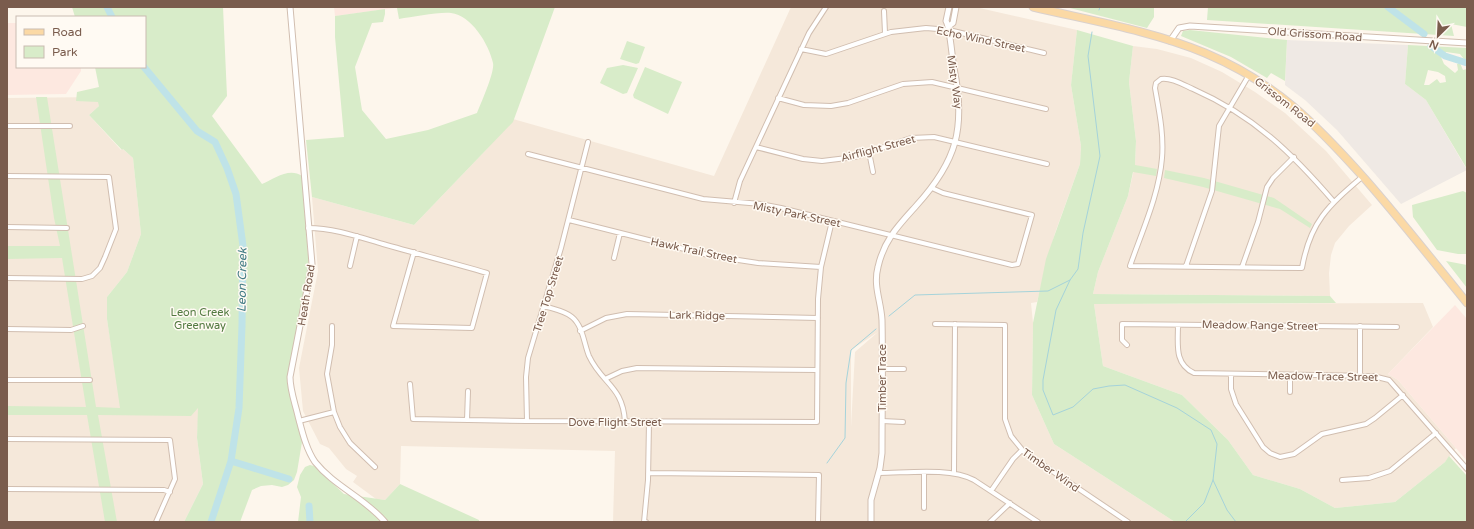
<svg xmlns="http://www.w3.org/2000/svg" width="1474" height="529" font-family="'Varela Round',sans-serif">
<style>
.residential{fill:#f5e8da;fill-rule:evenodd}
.commercial{fill:#fde8e0}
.industrial{fill:#efe9e4}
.green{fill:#d8ecc9;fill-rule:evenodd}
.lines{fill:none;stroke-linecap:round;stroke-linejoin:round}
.stream{stroke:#a5d3da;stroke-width:1}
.river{stroke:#bfe3e8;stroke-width:7}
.minor-casing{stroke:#d1beb0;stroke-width:6}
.tertiary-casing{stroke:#d1beb0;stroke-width:7}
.primary-casing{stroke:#dad1cd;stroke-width:9}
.minor{stroke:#fff;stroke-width:4}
.tertiary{stroke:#fff;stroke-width:5}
.primary{stroke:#fbd9a5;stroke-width:7}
.labels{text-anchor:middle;stroke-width:3;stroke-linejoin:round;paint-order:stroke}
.street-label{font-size:11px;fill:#7a5c4d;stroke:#fffaf3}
.park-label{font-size:11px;fill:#537a41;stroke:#fffaf3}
.water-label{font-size:12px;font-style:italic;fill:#437c86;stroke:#fffaf3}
</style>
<rect width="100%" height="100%" fill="#fdf6ec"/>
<path class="residential" d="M791,7h184l102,23 -6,55 10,61 -1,18 -25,69 -18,69 -6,1 2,20 -1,72 22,49 121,78h-562l2,-71 -214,-5 -1,38 -15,16 -9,-1 -23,-17 4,-6 -11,-7 -17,-21 -9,-4 -17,-33 -4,-43 19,-97 -6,-74 102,28 71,-74 28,-32 201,57zM878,332l-23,20 -4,75v-77z
M1133,46l24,3 34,9 31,14 33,20 30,21 41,38 46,54 -23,21 -14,17 -4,12 -2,18 1,23 -237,-2 5,-22 30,-76 7,-31 1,-24 -7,-59z
M100,97l-1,9 -10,9 32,35 2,-1 10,9 8,76 -14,38 -20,25v22l14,89 78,-1 -2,31 6,46 -19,38h-177v-424z
M1423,303l10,24 -45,47 10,6 58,68 -11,14 -50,40 -60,6 -35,-19 -47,-14 -25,-35 -46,-45 -79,-29 -9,-62z"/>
<path class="commercial" d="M334,7h68l-67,9z
M7,23h10v44h64v4l-15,23 -59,1z
M1455,305l12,14v142l-69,-81 -10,-6z"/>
<path class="industrial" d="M1287,40l121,5 -3,39 21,16 41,70 -66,34 -64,-74 -32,-30 -20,-15z"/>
<path class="green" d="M72,7h151l4,89 -15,20 50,68c12,-5 27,-17 40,-8l7,92 -21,114 14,60 -5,30 -3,8 -6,5 -6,2 -10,-2 -11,1 -9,4 -12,32h-56l19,-38 -6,-46 1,-30 -7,8 -93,-1 19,107h-12l-18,-107h-80v-9l79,1 -24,-149 -55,1v-13h53l-6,-28 -18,-121h11l49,310 24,1 -13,-89v-22l20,-25 14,-38 -8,-76 -10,-9 -1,1 -33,-35 10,-9 -1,-4 -22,-1 1,-9 22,-5 -4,-20h50v-50h-70z
M555,7l-42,115 -99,103 -102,-28 -6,-57 38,-3 -9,-100v-21l50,-7v5l-2,8 -11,1 -17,44 7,43 24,29 42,-9 49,-17c4,-10 18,-41 16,-50 -4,-19 -22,-48 -42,-50 -14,-1 -38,4 -52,6l-2,-11z
M1066,7h88v10l-7,11z
M1208,7h259v20l-16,-3 3,12 -247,-16z
M1077,30l56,16 -4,36 7,59 -1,24 22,4 -1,7 -23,-4 -5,24 -30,76 -5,22 237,2 6,7 -242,1 9,62 79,29 46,45 25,35 47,14 35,19 60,-6 50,-40 4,-6 18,20v46h-292l-121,-78 -22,-49 1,-72 13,-64 34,-95 1,-18 -10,-61z
M1190,30l97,10 -2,41 -14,-8 -4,5 -36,-21 -50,-21 2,-5z
M627,41l18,6 -6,16 -3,1 -16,-5z
M1408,45l59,3v15l-7,-9 -14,-2 -5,5 3,7 11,9 3,-3 -1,-6 3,-1 3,7 4,-1v100l-41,-69 -21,-16zM1428,70l10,2 7,4 1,6 -6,1 -3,-4 -8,6h-5z
M623,65l15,3 -11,25 -4,1 -23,-11 7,-15z
M645,67l37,15 -14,32 -34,-16 -1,-3z
M1165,170l39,8 70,20 38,26 -2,4 -30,-19 -77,-22 -39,-9z
M1463,191l4,2v61h-9l-21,-4 -24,-33 -1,-12z
M1446,261l21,4v23z
M310,465l4,1 30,28 41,6 15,-16 79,36v2h-181l3,-25 -4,-10 3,-12 5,-8z"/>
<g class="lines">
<path class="stream" d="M1099,10l1,-3
M1092,32l-4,24 12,100 -17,77 -5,36 -8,11 -14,30 -13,70v10l10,25 20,-8 20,-18 16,-3 16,-1 52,23 34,22 6,14 -4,36 14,30 9,12
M889,316l26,-21 133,-4 22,-11
M827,463l18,-25 1,-55 5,-33 25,-21
M1185,522l19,-19 9,-23"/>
<path class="river" d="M107,7l5,10
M1388,7l36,27
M1431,46l14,10 22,7
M144,67l53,64 18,11 12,26 9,26 7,52 -1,79 -3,83 -8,53 -20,61
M231,461l58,18
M309,506l1,16"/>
<g class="minor-casing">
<path id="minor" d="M884,11l1,22
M801,49l25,5 65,-22 35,-4 23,2 95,23
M778,98l26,7 27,1 17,-3 55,-19 29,-2 114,27
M7,126h63
M756,147l47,12 19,2 33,-4 56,-19 23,-1 113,27
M869,152l4,20
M528,154l175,45 58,5 20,4 231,57 6,-1 14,-49 -89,-22 -11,-5
M7,176l102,1 7,52 -11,28 -5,11 -8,8 -10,3 -75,-1
M1334,202c-43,-50 -80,-86 -141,-113 -9,-4 -22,-12 -32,-10l-5,4 -1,5c4,23 9,46 7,70 -3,37 -20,73 -32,108l172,2c8,-46 26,-62 60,-91
M734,203l6,-22 69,-148 17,-26
M569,220l143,36 46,7 63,4
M7,227l60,1
M308,228c26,0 51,9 75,16 35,10 70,19 104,29l-15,55 -79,-2 21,-74
M614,258l6,-25
M350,266l7,-30
M1186,266l26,-75 7,-65 30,-51
M1242,267l16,-45 9,-35 6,-9 21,-21
M544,306c9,3 21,5 28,11 11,9 12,27 17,39 13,28 34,30 36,66
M935,324l70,1v94l6,17 13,16 104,70
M1178,325c0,19 -4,39 16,48l179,3 16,4 78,89
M332,326v19l-5,29 7,38 6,15 10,16 25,24
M7,329l64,1 12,-4
M580,331l26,-13 21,-4 191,4
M1127,345l-5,-5v-16l275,3
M882,369h22
M1231,375v14l5,15 27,43 7,6 10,4 14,-3 28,-20 44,-10 9,-6 28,-23
M1360,376v-50
M605,379l17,-8 15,-3 180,2
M7,380h83
M410,384l3,35 114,2 290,1 1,-123 3,-32 11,-46
M1290,392v-17
M467,420l1,-29
M299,421l35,-9
M527,421l-1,-44 2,-19 33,-110 27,-106
M882,421l21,1
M7,439l163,1 5,39 -19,43
M648,473l171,2 -1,47
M879,473c27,0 71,-6 95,7l64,42
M954,473l1,-149
M1342,480l27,-2 21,-7 46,-38
M7,489l157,1 6,2
M991,491l22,-32 9,-9
M924,508v-35
M646,522h-2l4,-42 1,-58
M990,522l20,-19"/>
</g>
<g class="tertiary-casing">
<path id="tertiary" d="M290,7l22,257 -22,113c0,13 5,26 8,39 4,15 8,33 17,46 19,24 50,36 70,60
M949,26l4,-3 3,-16
M1170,41l9,-13 11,-2 277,17
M871,522v-22l9,-32 2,-15c0,-44 1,-89 0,-133 -1,-19 -9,-34 -4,-53 6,-27 20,-41 38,-61 41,-45 50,-78 38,-138 -2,-10 -4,-41 -8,-47l3,-14"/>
</g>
<g class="primary-casing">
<path id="primary" d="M1033,7c55,13 120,24 172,46 71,30 110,70 160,126 35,40 68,82 102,124"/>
</g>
<use href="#minor" class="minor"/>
<use href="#tertiary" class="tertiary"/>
<use href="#primary" class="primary"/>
</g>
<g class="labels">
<g class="street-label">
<text transform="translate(1315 34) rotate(4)" y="4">Old Grissom Road</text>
<text transform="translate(981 39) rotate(12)" y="4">Echo Wind Street</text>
<text transform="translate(955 82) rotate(82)" y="4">Misty Way</text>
<text transform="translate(1285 102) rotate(38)" y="4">Grissom Road</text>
<text transform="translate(878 148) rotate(-15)" y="4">Airflight Street</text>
<text transform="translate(797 214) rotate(12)" y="4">Misty Park Street</text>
<text transform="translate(694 250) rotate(12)" y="4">Hawk Trail Street</text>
<text transform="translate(548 294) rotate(-73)" y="4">Tree Top Street</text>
<text transform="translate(306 295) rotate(-81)" y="4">Heath Road</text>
<text transform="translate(697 315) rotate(1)" y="4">Lark Ridge</text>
<text transform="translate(1260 325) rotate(1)" y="4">Meadow Range Street</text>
<text transform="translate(1323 376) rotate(1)" y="4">Meadow Trace Street</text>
<text transform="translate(882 378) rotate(-90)" y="4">Timber Trace</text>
<text x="615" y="426">Dove Flight Street</text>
<text transform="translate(1051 470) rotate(35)" y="4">Timber Wind</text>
</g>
<g class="park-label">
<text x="200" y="316">Leon Creek<tspan x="200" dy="13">Greenway</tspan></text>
</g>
<g class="water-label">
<text transform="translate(242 280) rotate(-89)" y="4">Leon Creek</text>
</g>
</g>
<rect width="1474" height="529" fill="none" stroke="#7a5c4d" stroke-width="16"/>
<rect x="16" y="16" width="130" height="52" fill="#fffaf3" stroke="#cabbb1"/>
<rect x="24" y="29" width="20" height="6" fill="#fbd9a5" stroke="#cabbb1"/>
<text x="52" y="36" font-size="12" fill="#7a5c4d">Road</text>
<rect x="24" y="46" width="20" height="12" fill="#d8ecc9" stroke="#cabbb1"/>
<text x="52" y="56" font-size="12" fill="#7a5c4d">Park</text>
<g transform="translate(1438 36) rotate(204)" stroke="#fffaf3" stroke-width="3" paint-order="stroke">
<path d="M0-3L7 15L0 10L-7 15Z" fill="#7a5c4d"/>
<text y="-6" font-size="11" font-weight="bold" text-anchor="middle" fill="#7a5c4d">N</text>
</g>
</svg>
